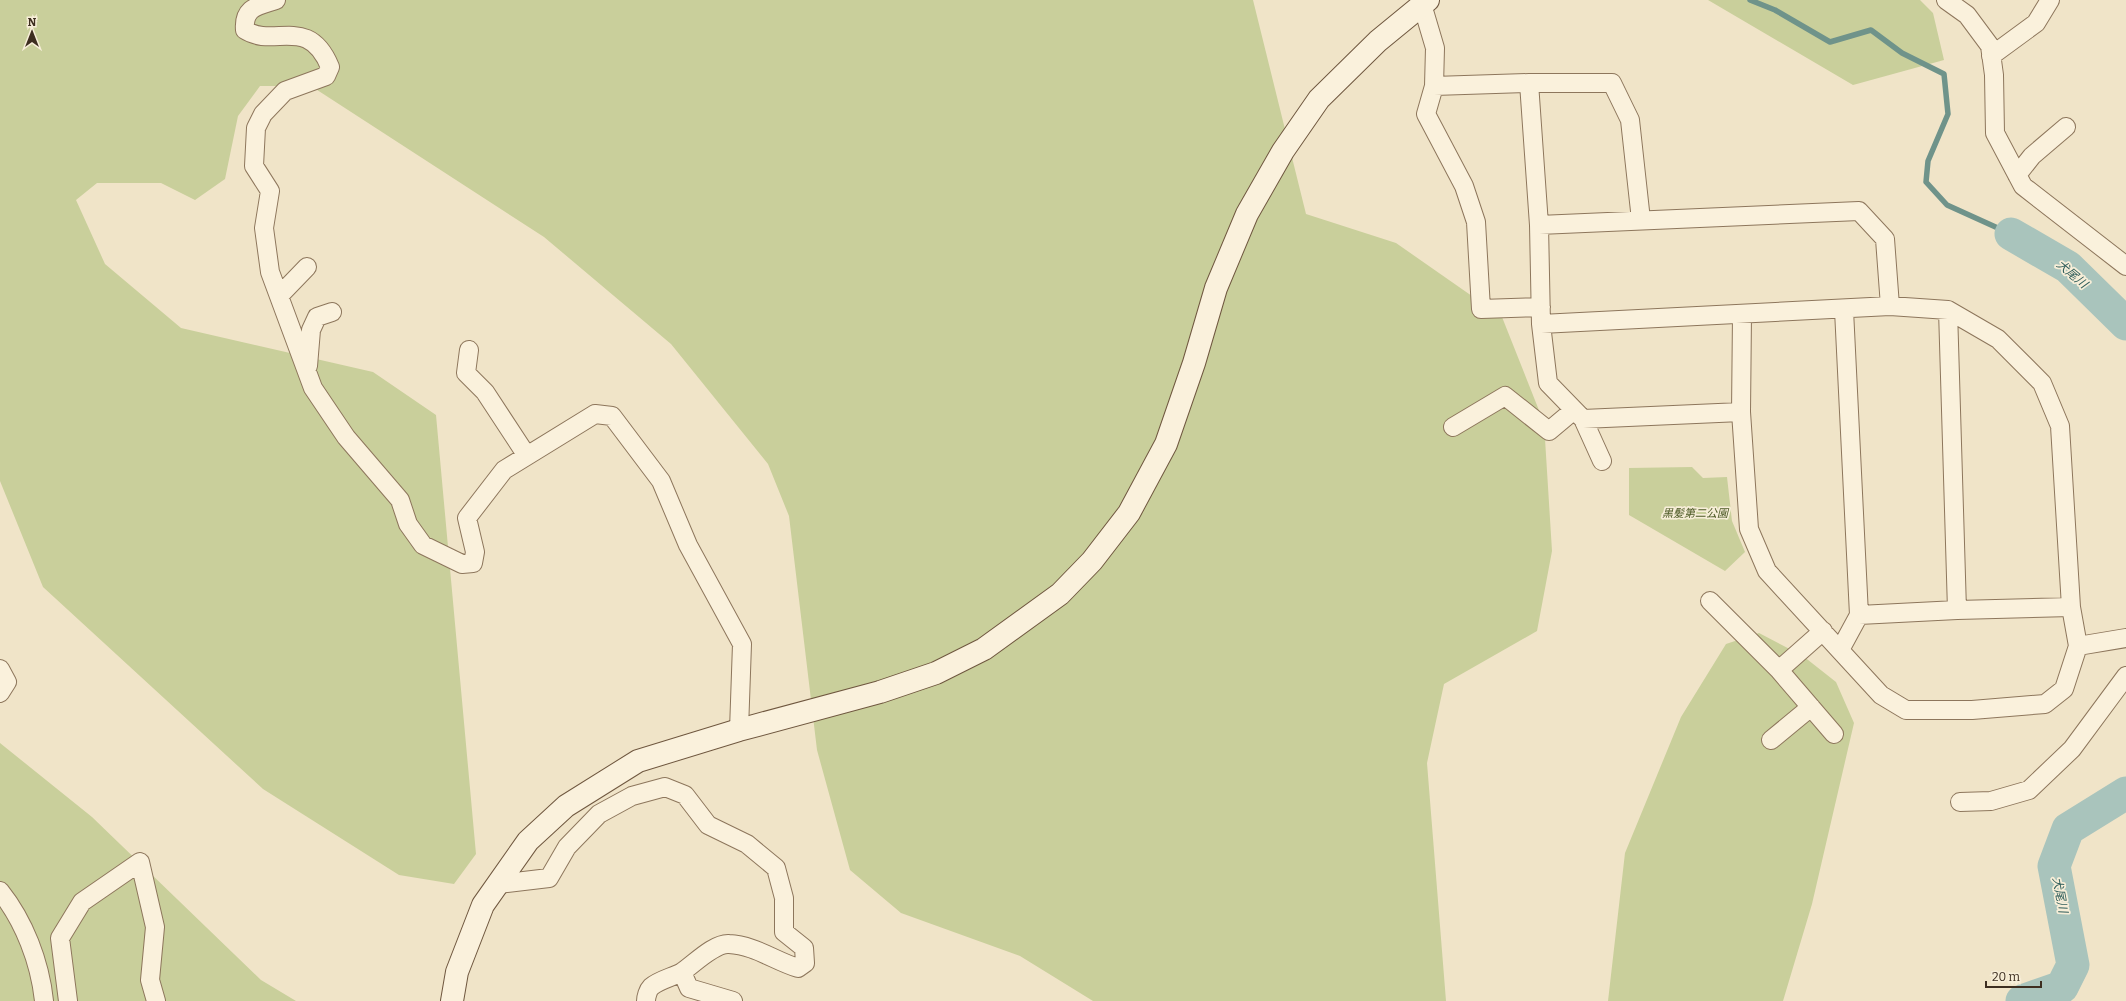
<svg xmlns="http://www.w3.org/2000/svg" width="2126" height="1001" font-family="Bitter,'Noto Sans JP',serif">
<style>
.green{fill:#c9cf9b}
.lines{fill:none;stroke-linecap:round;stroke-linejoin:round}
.stream{stroke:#6f938a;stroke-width:5.5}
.river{stroke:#a9c4bc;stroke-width:33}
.street-casing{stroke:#8d765c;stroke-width:20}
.secondary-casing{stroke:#6f573f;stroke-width:24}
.street{stroke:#faf1dc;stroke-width:18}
.secondary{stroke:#faf1dc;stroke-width:22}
.labels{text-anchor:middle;stroke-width:3.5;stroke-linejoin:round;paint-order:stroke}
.park-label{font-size:11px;font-style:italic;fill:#4d5a26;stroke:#f7eed8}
.water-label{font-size:12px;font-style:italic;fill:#2f5d5a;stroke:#f7eed8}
</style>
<rect width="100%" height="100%" fill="#f0e4c8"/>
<path class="green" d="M0,0h1253l53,214 90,29 106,74 42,106 8,128 -15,80 -93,53 -17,79 19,238h-353l-73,-45 -119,-43 -51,-43 -33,-120 -28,-234 -21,-52 -97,-120 -127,-107 -233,-151h-51l-22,30 -13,63 -30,21 -34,-17h-64l-21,17 29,64 76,64 192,44 63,43 40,439 -22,30 -55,-9 -136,-86 -220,-202 -43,-106z
M1708,0h212l13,13 11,47 -91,25z
M1692,467l11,11 24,-1 5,44 13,31 -20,19 -96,-56v-47z
M1759,633l44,23 33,26 18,41 -42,181 -29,97h-175l17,-148 56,-136 45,-73z
M0,743l92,74 169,163 35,21h-296z"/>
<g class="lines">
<path class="stream" d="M1750,0l25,10 55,32 41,-12 31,23 42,21 4,40 -20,47 -2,21 21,23 64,29"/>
<path class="river" d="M2011,234l57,33 58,57
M2022,1001l40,-14 11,-22 -19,-99 14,-37 58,-36"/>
<g class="street-casing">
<path id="street" d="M276,0c-18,6 -33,7 -31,30 29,19 63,-16 85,37l-4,9 -41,15 -22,23 -7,14 -2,38 16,25 -6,37 6,44 43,116 33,49 54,63 8,24 15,21 39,19 11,-1 2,-11 -8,-34 37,-48 91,-56 17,2 49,65 27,64 54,99 -3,86
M1946,0l21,15 23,31 4,29 1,58 28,53 103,80
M1422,4l13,44 -1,38 -8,28 38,72 12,36 5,87 60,-2
M1991,56l45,-33 14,-23
M1434,86l95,-3
M2017,175l15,-19 34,-29
M1641,220l-11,-100 -18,-37h-83l10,142 2,99 7,59 35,36 158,-7
M1539,225l320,-14 26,28 5,67
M279,296l28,-29
M1948,310l9,300 114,-3
M1742,315l-1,97 8,117 18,42 114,124 25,15h66l73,-6 19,-15 14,-43 48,-8
M1541,324l349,-18 58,4 50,29 44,44 18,43 11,181 7,39
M469,350l-3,23 19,19 42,64
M308,366l3,-36 6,-13 15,-5
M1583,419l19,42
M1453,427l52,-31 44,35 25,-21
M1710,601l69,69
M1859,615l98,-5
M1823,631l-44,39 55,64
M1840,650l19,-35 -15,-305
M0,669l7,13 -7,11
M1771,740l40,-33
M1960,802l31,-1 38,-11 43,-41 54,-73
M498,884l51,-6 18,-31 32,-33 33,-18 33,-9 20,8 23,30 39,19 29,24 8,30v34l20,16 1,15 -7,5c-23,-7 -44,-23 -69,-24 -15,-1 -35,20 -47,28 -9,5 -23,8 -31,15 -3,3 -5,10 -5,14
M0,891c24,30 40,71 44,110
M682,972l7,16 44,13
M68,1001l-8,-63 22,-36 58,-40 15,65 -5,53 6,21"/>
</g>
<g class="secondary-casing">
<path id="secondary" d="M452,1001l5,-29 26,-67 45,-64 38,-35 72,-45 101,-31 141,-38 56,-19 48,-24 76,-55 32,-33 37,-48 37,-69 28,-81 22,-75 31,-74 36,-63 36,-52 59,-58 50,-41"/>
</g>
<use href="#street" class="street"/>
<use href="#secondary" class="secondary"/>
</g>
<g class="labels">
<g class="park-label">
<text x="1695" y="517">黒髪第二公園</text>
</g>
<g class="water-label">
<text transform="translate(2072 274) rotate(40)" y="4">犬尾川</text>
<text transform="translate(2060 895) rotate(79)" y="4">犬尾川</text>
</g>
</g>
<g transform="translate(32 32)" stroke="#f7eed8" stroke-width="3" paint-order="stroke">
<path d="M0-3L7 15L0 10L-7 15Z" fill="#3d2e20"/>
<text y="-6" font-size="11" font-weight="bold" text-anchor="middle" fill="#3d2e20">N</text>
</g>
<path d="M1986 981v6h55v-6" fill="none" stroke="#3d2e20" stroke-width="2"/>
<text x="1992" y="981" font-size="12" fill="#3d2e20" stroke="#f7eed8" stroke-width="3" paint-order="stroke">20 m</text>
</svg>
